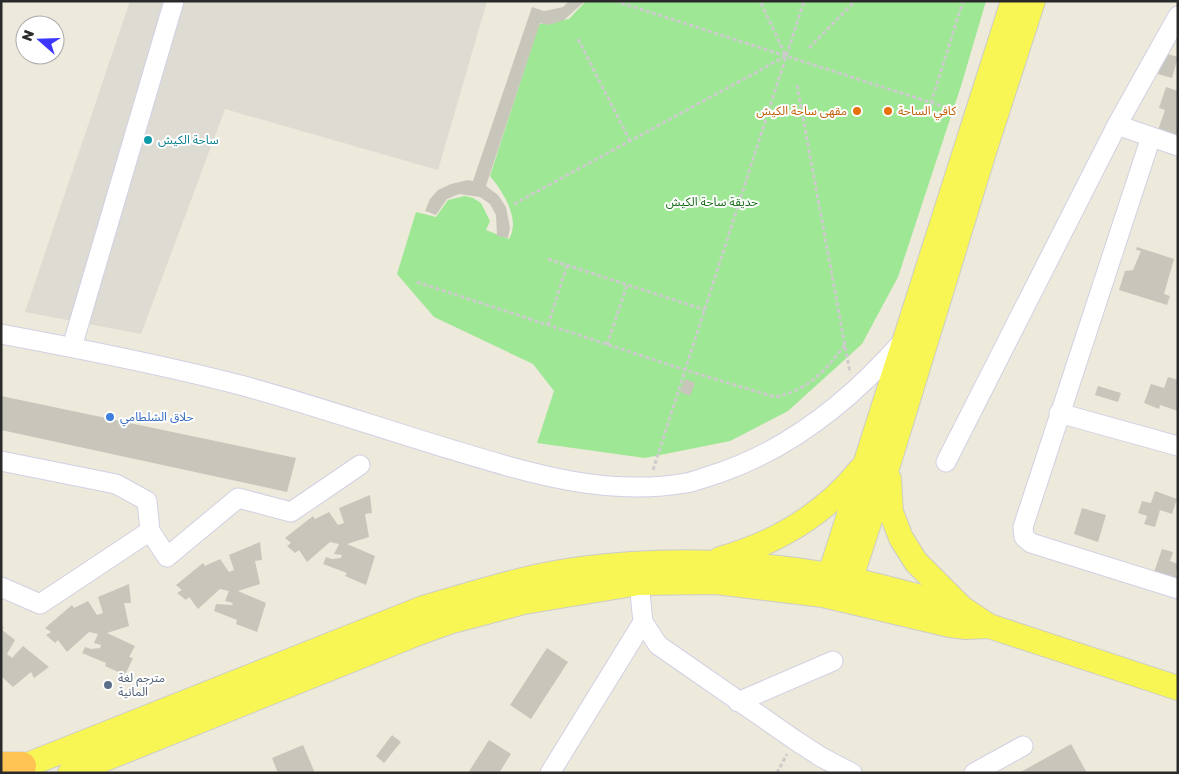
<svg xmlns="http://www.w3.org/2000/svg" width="1179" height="774" font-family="'Golos Text','Noto Sans Arabic',sans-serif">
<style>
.green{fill:#9ee794}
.plaza{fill:#dddbd2}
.building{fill:#c8c6bb}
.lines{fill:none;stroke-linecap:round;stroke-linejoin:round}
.minor-casing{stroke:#d1d0e4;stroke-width:21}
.major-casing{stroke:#ccc;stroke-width:26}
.highway-casing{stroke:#ccc;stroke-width:29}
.path{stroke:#ccc;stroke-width:3;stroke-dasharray:4 2.5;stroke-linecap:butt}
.minor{stroke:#fff;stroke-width:19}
.major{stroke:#f8f655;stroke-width:24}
.highway{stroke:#ffc454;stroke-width:28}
.food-dot{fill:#e8710a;stroke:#fff;stroke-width:2}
.culture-dot{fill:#0f9aa8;stroke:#fff;stroke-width:2}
.shop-dot{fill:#3f7fe0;stroke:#fff;stroke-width:2}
.service-dot{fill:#5c6f8a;stroke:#fff;stroke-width:2}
.labels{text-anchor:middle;stroke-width:4;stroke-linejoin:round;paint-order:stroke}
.food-label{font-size:12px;fill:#c56008;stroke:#fff;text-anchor:end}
.culture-label{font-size:12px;fill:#0d838f;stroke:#fff;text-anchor:start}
.park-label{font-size:12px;fill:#166b17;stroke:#fff}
.shop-label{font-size:12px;fill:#366cbe;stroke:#fff;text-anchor:start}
.service-label{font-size:12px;fill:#4e5e75;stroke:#fff;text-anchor:start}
</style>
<rect width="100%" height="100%" fill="#ede9db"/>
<path class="green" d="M586,1h400l-25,85 -63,191 -36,67 -74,67 -58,30 -85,17 -108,-15 17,-52 -21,-27 -99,-47 -37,-43 19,-62 20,5 12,-17 17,-4 8,2 8,5 9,18 -4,9 23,9c12,-20 -6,-47 -19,-63l49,-152 30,-5z"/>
<path class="plaza" d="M130,1h357l-49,169 -213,-61 -84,225 -116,-22z"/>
<path class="building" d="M569,1h16l-21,19 -15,5 -9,-2 -54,163 12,9 8,12 4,21 -2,10 -11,-2 -1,-21 -6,-11 -10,-7 -21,-3 -12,5 -11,16 -11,-4 5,-12 8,-9 13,-6 17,-4 5,1 59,-174 12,4 19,-4z
M1164,53l14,4 -6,21 -14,-4z
M1166,87l12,4v49l-21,-7 8,-23 -6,-2z
M1137,247l37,12 -10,35 6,2 -3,9 -48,-15 6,-19 8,-1 8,-19 -5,-1z
M1168,377l10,3v31l-18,-6 -1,4 -15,-6 7,-19 13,4z
M685,379l10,4 -5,13 -10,-4z
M1098,386l23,7 -3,9 -23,-7z
M1,396l295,62 -9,34 -286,-62z
M1155,491l22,8 -5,15 -12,-4 -5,17 -11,-3 3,-8 -9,-3 4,-12 9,2z
M370,495l2,18 -7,1 4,23 -22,7 28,12 -9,29 -21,-9 2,-3 -24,-9 3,-7 6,2 9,-1 1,-3 -8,-1 5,-10 -9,-2 -23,20 -8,-12 -4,3 -8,-7 4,-3 -6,-5 28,-22 2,3 14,-7 9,13 6,-2 -5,-15z
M1082,508l24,7 -8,27 -24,-8z
M260,542l2,18 -7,1 5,23 -22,7 28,12 -9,29 -21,-8 1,-4 -23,-9 2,-7 16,1 1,-2 -8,-2 4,-10 -9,-2 -22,20 -9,-12 -3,3 -9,-7 5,-3 -6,-5 27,-22 2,3 15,-7 9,13 5,-2 -5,-15z
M1162,549l11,3 -3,9 8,3 -2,9 2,14 -26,-9z
M129,584l2,19h-7l5,23 -22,7 28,13 -6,11 4,1 -8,17 -20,-9 1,-3 -24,-10 3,-6 6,2 9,-1 1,-3 -7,-2 4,-9 -9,-2 -22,20 -9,-12 -3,3 -9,-8 5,-3 -6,-4 27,-23 2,3 14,-7 9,14 6,-2 -5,-16z
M1,626l3,1 -2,3 13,10 -8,14 5,4 11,-12 26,21 -15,11 -3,-6 -18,15 -12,-11z
M547,648l21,14 -37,57 -21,-14z
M392,735l9,7 -17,21 -8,-7z
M489,740l22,14 -12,19h-31z
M1071,744l16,29h-68z
M303,745l12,28h-37l-6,-15z"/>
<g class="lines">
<g class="minor-casing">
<path id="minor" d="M1117,125l61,21
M1151,137l-128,390 1,10 7,6 147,46
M1,334c81,15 163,31 243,52 70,19 139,43 209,64 76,23 153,47 233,33 11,-2 22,-7 33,-10 73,-25 132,-73 183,-131
M72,347l102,-346
M1059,413l119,33
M1,461l115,23 31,17 3,30 -110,73 -39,-17
M946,462l171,-337 61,-109
M150,531l17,26 71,-59 53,14 69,-47
M639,583l4,39 15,23 137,95 26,17 31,16
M738,702l95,-41
M550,773l93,-151
M974,773l49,-27"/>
</g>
<g class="major-casing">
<path id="major" d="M889,479l2,33 10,26 15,24 46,46 27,18 189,62
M720,559c56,-16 103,-43 140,-89
M825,590l188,-589
M846,593l43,-131 95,-310 49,-151
M7,773l416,-165c51,-15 104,-32 158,-39 82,-11 166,-8 248,6 45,8 89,22 133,33
M70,773l346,-139 33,-12 75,-20 115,-19 77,-1 107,13 127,30 16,2 23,-1"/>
</g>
<g class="highway-casing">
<path id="highway" d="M1,766h21"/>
</g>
<path class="path" d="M615,1l342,110
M578,39l52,102
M809,48l46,-47
M797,85l53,288
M931,103l32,-102
M514,204l272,-148 -26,-55
M548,259l157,51
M417,282l268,88 90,27c32,-6 52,-27 70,-53
M548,325l19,-60
M607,345l20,-60
M653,470l151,-469
M777,773l10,-19"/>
<use href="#minor" class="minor"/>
<use href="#major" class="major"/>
<use href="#highway" class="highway"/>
</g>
<g class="food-dot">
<circle cx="857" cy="111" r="5"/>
<circle cx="888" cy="111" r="5"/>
</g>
<circle class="culture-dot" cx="148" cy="140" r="5"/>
<circle class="shop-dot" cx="110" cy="417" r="5"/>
<circle class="service-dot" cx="108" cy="685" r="5"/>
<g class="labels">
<g class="food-label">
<text x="847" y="115">مقهى ساحة الكيش</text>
<text x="898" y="115" text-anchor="start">كافي الساحة</text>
</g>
<g class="culture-label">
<text x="158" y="144">ساحة الكيش</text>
</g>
<g class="park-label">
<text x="712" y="206">حديقة ساحة الكيش</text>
</g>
<g class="shop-label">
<text x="120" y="421">حلاق الشلطامي</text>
</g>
<g class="service-label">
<text x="118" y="682">مترجم لغة<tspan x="118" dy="14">المانية</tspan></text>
</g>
</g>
<rect width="1179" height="774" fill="none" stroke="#2a2a2a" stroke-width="5"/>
<g transform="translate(40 40) rotate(290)"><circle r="24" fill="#ffffff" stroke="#aaaaaa"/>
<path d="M0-4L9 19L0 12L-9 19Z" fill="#3d36ff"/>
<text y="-8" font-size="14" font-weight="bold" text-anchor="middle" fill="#2a2a2a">N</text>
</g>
</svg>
